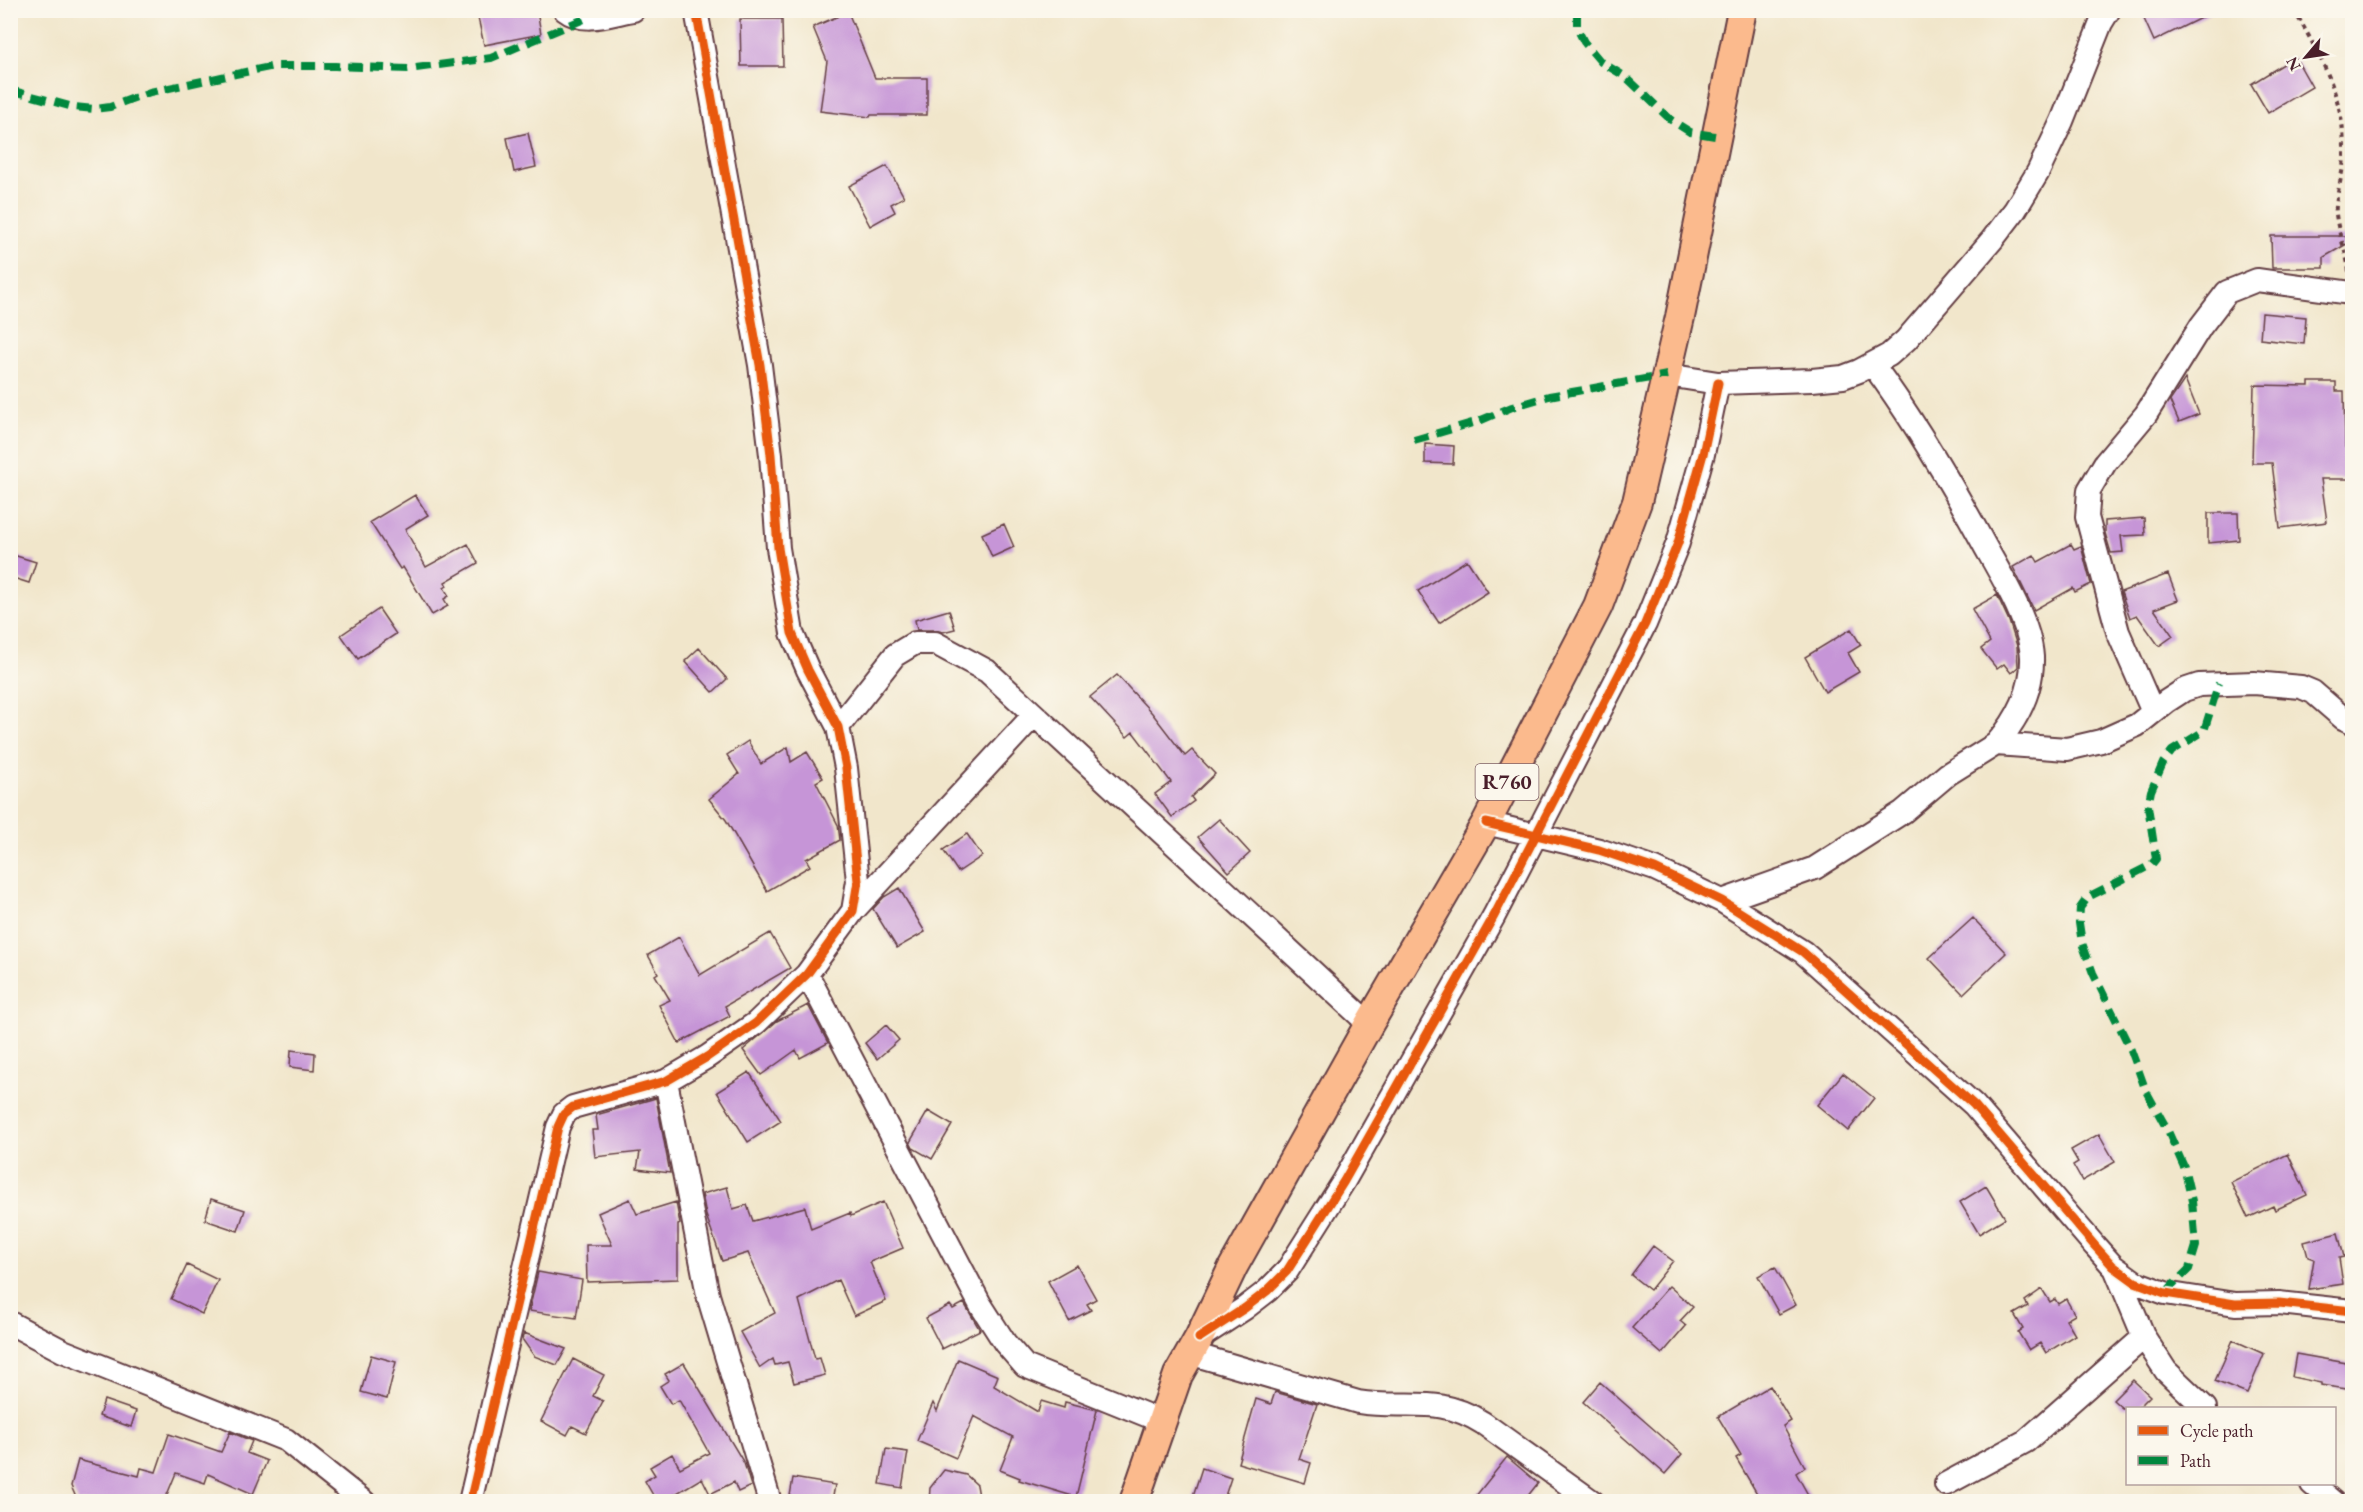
<svg xmlns="http://www.w3.org/2000/svg" width="2363" height="1512" font-family="'EB Garamond',serif">
<style>
.building{fill:#c695d7}
.lines{fill:none;stroke-linecap:round;stroke-linejoin:round}
.minor-casing{stroke:#633d43;stroke-width:26}
.major-casing{stroke:#633d43;stroke-width:32}
.path{stroke:#633d43;stroke-width:4;stroke-dasharray:4.5 4.5;stroke-linecap:butt}
.minor{stroke:#fff;stroke-width:22}
.major{stroke:#fbba8d;stroke-width:28}
.quiet{stroke:#00873e;stroke-width:8;stroke-dasharray:15 8;stroke-linecap:butt}
.cycleway-casing{stroke:#fbf7ec;stroke-width:13}
.cycleway{stroke:#e8590c;stroke-width:9}
.labels{text-anchor:middle;stroke-width:4.5;stroke-linejoin:round;paint-order:stroke}
.shield{fill:#fbf7ec;stroke:#7f6065;stroke-width:1.5}
.shield-label{font-size:21px;font-weight:bold;fill:#4a1f2b}
</style>
<rect width="100%" height="100%" fill="#fbf7ec"/>
<filter id="ink" filterUnits="userSpaceOnUse"><feTurbulence type="fractalNoise" baseFrequency=".0167" numOctaves="2"/><feDisplacementMap in="SourceGraphic" scale="12" xChannelSelector="R" yChannelSelector="G"/><feConvolveMatrix kernelMatrix="1 2 1 2 8 2 1 2 1" color-interpolation-filters="sRGB"/></filter>
<filter id="wash" filterUnits="userSpaceOnUse"><feTurbulence type="fractalNoise" baseFrequency=".008" numOctaves="4" result="noise"/><feDisplacementMap in="SourceGraphic" scale="24" xChannelSelector="R" yChannelSelector="G"/><feGaussianBlur stdDeviation="1.35" result="paint"/><feColorMatrix in="noise" values="0 0 0 0 0 0 0 0 0 0 0 0 0 0 0 0 0 1.4 0 .05"/><feComposite in="paint" operator="in"/></filter>
<g filter="url(#wash)">
<rect width="100%" height="100%" fill="#f1e6cb"/>
<g id="blocks">
<path class="building" d="M493,10h44l4,24 -57,11 -7,-32z
M2140,10h77l-63,31z
M848,12l27,66h52v37h-56l-1,2 -50,-6 7,-50 -14,-34z
M740,19h42l1,47h-42z
M2295,57l17,30 -44,26 -17,-29z
M528,133l8,34 -22,5 -7,-34z
M887,166l17,31 -13,7 4,8 -25,14 -21,-40z
M2271,236h81v5l-28,16v11h-52z
M2262,313l44,4 -2,27 -44,-5z
M2185,379l14,35 -20,8 -9,-21z
M2309,382h27v9h8l1,56h3l1,32h-28l6,43 -47,6 -8,-65h-20l2,-78 55,1z
M1425,444l29,2 -1,18 -28,-1z
M415,495l13,20 -23,14 21,38 42,-23 10,19 -33,19 2,4 -3,2 5,8 -5,3 4,7 -16,9 -29,-48 -3,2 -30,-47z
M2208,513h30l1,27 -31,3z
M2144,518l1,17 -24,1 2,16 -12,1 -6,-20v-12z
M1004,524l10,23 -22,10 -10,-23z
M2071,544l3,5 7,-3 10,38 -16,8 -2,-4 -39,22 -21,-43 21,-12 4,7z
M10,554l26,8 -7,21 -19,-6z
M1467,560l21,32 -49,31 -21,-32z
M2168,574l10,26 -24,9 19,27 -14,10 -22,-31 -7,3 -9,-26z
M1997,595l12,26 8,25 1,21 -7,6 -7,-9 -7,5 -16,-20 9,-7 -18,-33z
M379,609l17,25 -38,25 -17,-24z
M949,610l6,19 -12,3 -8,-2h-18l-2,-10z
M1851,629l10,16 -13,8 11,19 -34,20 -20,-35z
M699,648l28,31 -14,13 -28,-31z
M1117,675l35,38 33,43 7,-6 23,24 -24,23 3,4 -22,16 -17,-23 16,-12 -38,-50 -6,5 -37,-40z
M748,741l13,23 27,-17 3,15 16,-10 16,26 -7,4 22,43 2,15 -34,19 4,7 -43,25 -41,-71 -17,-21 30,-25 -12,-19z
M1219,819l31,34 -21,19 -31,-35z
M967,834l15,22 -24,16 -15,-22z
M899,888l26,44 -28,16 -24,-39 11,-12z
M1973,918l33,35 -43,41 -34,-36z
M770,933l20,35 -65,38 5,10 -51,27 -20,-38 11,-5 -15,-25 3,-2 -10,-18 31,-18 21,38z
M808,1005l20,38 -28,15 -4,-8 -35,25 -18,-25 34,-29z
M886,1025l13,15 -22,19 -12,-16z
M291,1050l24,3 -1,17 -24,-3z
M749,1072l32,49 -33,21 -31,-50z
M1843,1073l31,25 -26,33 -31,-26z
M656,1098l14,75 -33,-4 3,-17 -45,5 -3,-27h6l-2,-15z
M928,1111l24,14 -20,34 -19,-11 -3,-6z
M2099,1134l16,28 -33,19 -9,-16 5,-3 -7,-12z
M2288,1154l19,41 -32,15 -2,-4 -25,12 -17,-36z
M1986,1186l19,32 -26,16 -19,-32z
M727,1187l6,22 14,-4 6,16 52,-14 6,22 39,-16 1,3 32,-14 20,46 -33,14 16,39 -32,15 -16,-36 -39,20 16,59 5,-1 5,17 -31,8 -6,-21 -13,3 -2,-6 -13,9 -20,-36 35,-19 -27,-60 -26,8 -16,-46 -4,-21z
M211,1199l34,11 -7,21 -33,-11z
M630,1199l7,15 39,-12 4,22 -2,1v54l-91,3 -1,-37h26l-14,-32z
M2338,1233l6,24 -5,1 4,26 -34,5 5,-30 -6,-2 -4,-15z
M1653,1246l20,15 -23,29 -19,-15z
M187,1265l31,15 -16,34 -31,-15z
M1077,1265l19,34 -9,5 4,6 -22,11 -21,-40z
M1775,1267l21,38 -17,9 -21,-38z
M538,1272l44,8 -6,38 -47,-7z
M1669,1286l24,21 -13,14 6,5 -24,28 -30,-26z
M2042,1289l8,13 5,-3 3,5 8,-5 9,16 -9,5 9,15 -29,18 -6,-10 -11,7 -11,-18 5,-3 -9,-15 14,-8 -3,-5z
M964,1303l16,27 -38,19 -16,-31 24,-13 3,4z
M524,1333l42,16 -9,16 -23,-9 -12,-17z
M2233,1340l31,14 -17,40 -32,-13z
M2296,1354l56,10v26l-31,-5v-2l-29,-6z
M371,1355l25,7 -9,37 -26,-7z
M573,1359l31,16 -11,21 10,5 -17,32 -14,-7 -5,9 -26,-14z
M958,1359l40,17 -4,10 44,26 3,-11 23,7 1,-6 32,8 -21,87 -57,-17 1,-2 -20,-8 13,-33 -39,-21 -18,42 -39,-17 16,-38 4,8z
M684,1363l60,100 7,23 -13,6 -4,-10 -24,12 -8,-16 -40,24h-5l-12,-21 10,-6 -5,-8 22,-13 8,14 29,-15 -30,-53 -8,4 -11,-18 9,-6 -4,-6z
M2133,1380l17,16 -12,12h-16l-9,-8z
M1600,1382l82,72 -17,20 -82,-72z
M1770,1386l21,35 -8,5 22,41 -9,6 16,29h-50l-26,-44 5,-3 -23,-38z
M1275,1392l42,12 -18,55 12,4 -6,20 -67,-20 18,-64 15,5z
M104,1400l32,11 -5,16 -32,-11z
M230,1432l22,9 -5,12 20,8 -14,33 -45,-20 -3,9 -29,-10 -12,29h-86l-7,-16 7,-26 61,16 2,-8 15,4 13,-38 52,18z
M886,1449l22,3 -6,36 -22,-4z
M1507,1457l31,26 -15,19h-52z
M1202,1468l29,10 -8,24h-32z
M944,1470l22,5 11,10 3,17h-51l1,-14z
M793,1478l42,7 -3,17h-43z"/>
</g>
</g>
<g filter="url(#ink)">
<use href="#blocks" fill-opacity="0" stroke="#633d43" stroke-width="1.5"/>
<g class="lines">
<g class="minor-casing">
<path id="minor" d="M565,10c19,15 46,4 68,0
M1873,365c43,58 79,120 113,183 17,30 44,75 46,109 1,34 -15,63 -36,87
M1667,375l51,8 94,-3 31,-3 16,-6 30,-16 17,-15 86,-100 23,-30 23,-38 24,-51 39,-98 8,-13
M2153,712l-35,-80 -31,-115 2,-27 16,-27 41,-49 55,-88 26,-34 30,-12 94,13
M838,727l57,-72 20,-12h20l52,28 382,353
M1486,823l113,27 56,19 67,32 81,51 171,153 121,141 18,20 22,16 30,11 70,11 44,-1 73,8
M1722,901l93,-33 88,-56 45,-38 48,-30 71,5 34,-8 36,-16 30,-24 17,-11 15,-5 55,-2 47,4 12,5 30,26 9,4
M853,911l181,-196
M807,974l173,330 25,39 20,23 136,55
M666,1081l42,214 62,207
M2115,1268l29,69 22,34 39,37
M10,1323l53,28 223,89 78,62
M1199,1338l46,-30 22,-17 20,-20 57,-90 150,-265 151,-292 33,-81 25,-89 15,-71
M1189,1353l169,49c48,8 80,-8 125,21l110,79
M1946,1484l80,-43 118,-104
M2312,1484l21,18
M470,1502l88,-375 6,-13 9,-7 93,-26 41,-24 49,-34 51,-49 46,-63 5,-30 -12,-113 -8,-41 -30,-57 -16,-37 -14,-85 -7,-93 -11,-90 -64,-355"/>
</g>
<g class="major-casing">
<path id="major" d="M1134,1502l44,-127 21,-37 34,-71 136,-243 117,-201 112,-217 39,-104 43,-185 62,-307"/>
</g>
<path class="path" d="M2294,10c28,49 51,88 50,145 0,17 -10,46 -8,59 2,20 11,38 13,58
M2352,313v8"/>
<use href="#minor" class="minor"/>
<use href="#major" class="major"/>
<path class="quiet" d="M1577,10v18l7,14 17,20 25,15 45,43 19,12 25,4
M10,90l63,17 22,2 15,-2 40,-15 124,-26h61l73,3 83,-11 93,-39
M1414,440l65,-19 33,-14 37,-11 118,-21
M2165,1293l24,-24 7,-23 -4,-45 -8,-34 -17,-38 -21,-38 -15,-41 -38,-77 -11,-30 -3,-20 1,-15 8,-11 63,-32 5,-6 -8,-53 3,-15 12,-28 9,-12 32,-20 15,-48"/>
<g class="cycleway-casing">
<path id="cycleway" d="M1486,823l113,27 56,19 67,32 81,51 171,153 121,141 18,20 22,16 30,11 70,11 44,-1 73,8
M1199,1338l46,-30 22,-17 20,-20 57,-90 150,-265 151,-292 33,-81 25,-89 15,-71
M470,1502l88,-375 6,-13 9,-7 93,-26 41,-24 49,-34 51,-49 46,-63 5,-30 -12,-113 -8,-41 -30,-57 -16,-37 -14,-85 -7,-93 -11,-90 -64,-355"/>
</g>
<use href="#cycleway" class="cycleway"/>
</g>
</g>
<g class="labels">
<rect class="shield" x="1475.5" y="764" width="63" height="36" rx="4.5"/>
<g class="shield-label">
<text x="1507" y="789">R760</text>
</g>
</g>
<rect width="2363" height="1512" fill="none" stroke="#fbf7ec" stroke-width="36"/>
<rect x="2126" y="1407" width="210" height="78" fill="#fbf7ec" stroke="#b4a19f" stroke-width="1.5"/>
<rect x="2138" y="1426" width="30" height="9" fill="#e8590c" stroke="#b4a19f" stroke-width="1.5"/>
<text x="2180" y="1437" font-size="18" fill="#4a1f2b">Cycle path</text>
<rect x="2138" y="1456" width="30" height="9" fill="#00873e" stroke="#b4a19f" stroke-width="1.5"/>
<text x="2180" y="1467" font-size="18" fill="#4a1f2b">Path</text>
<g transform="translate(2306 57) rotate(241)" stroke="#fbf7ec" stroke-width="4.5" paint-order="stroke">
<path d="M0-4.5L10 22L0 15L-10 22Z" fill="#4a1f2b"/>
<text y="-9" font-size="16" font-weight="bold" text-anchor="middle" fill="#4a1f2b">N</text>
</g>
</svg>
